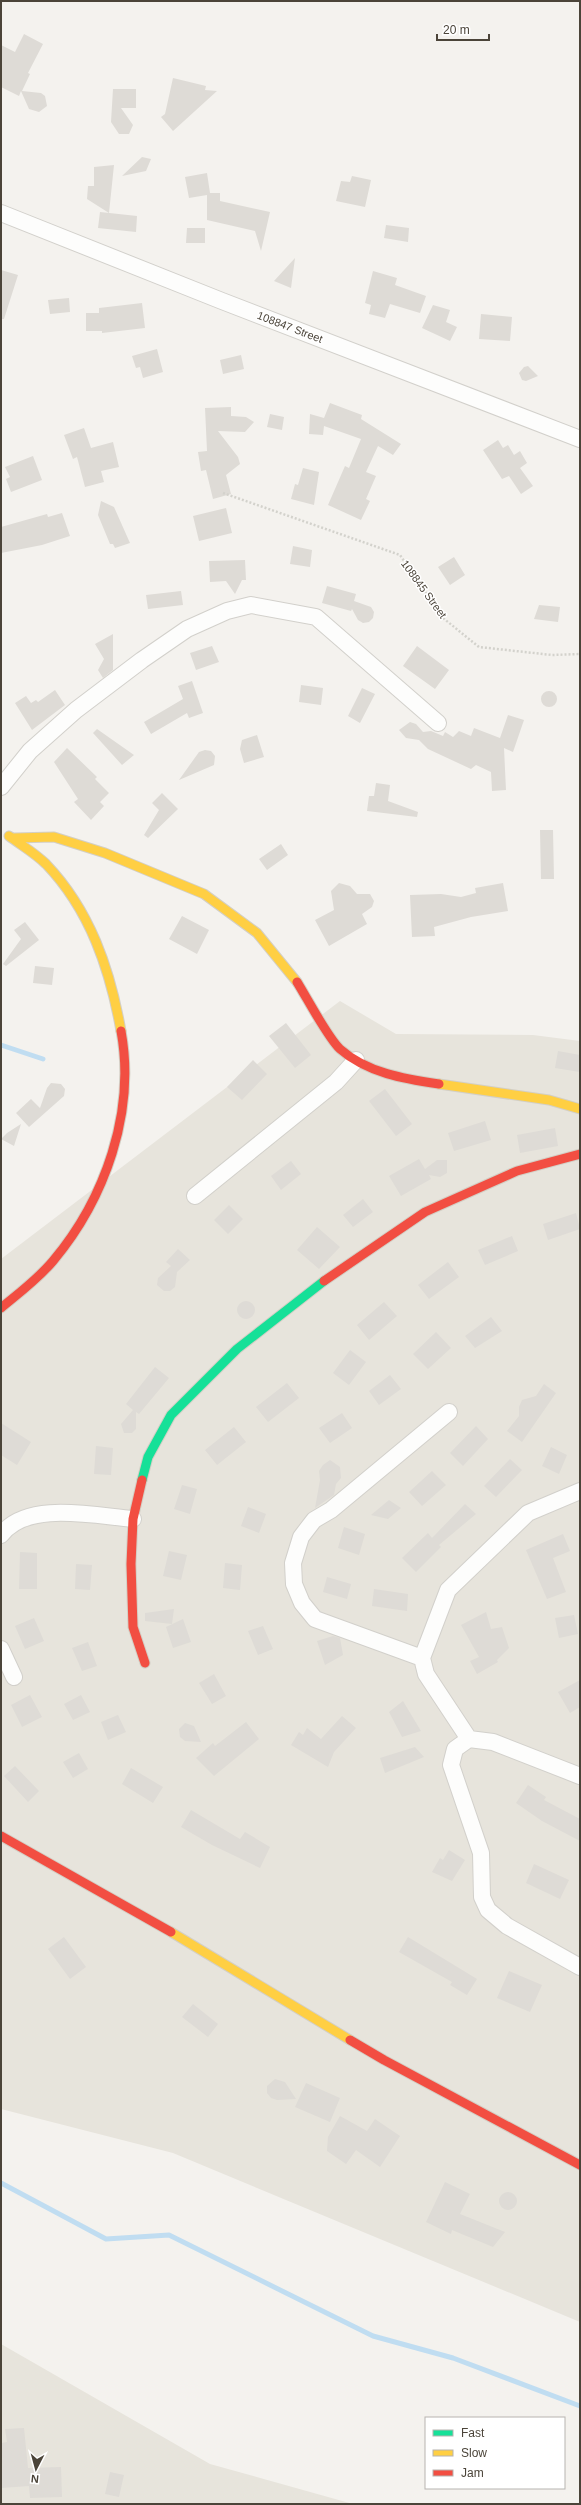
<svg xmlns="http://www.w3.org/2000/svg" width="581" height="2505" font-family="Helvetica,sans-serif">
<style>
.residential{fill:#e7e4dc}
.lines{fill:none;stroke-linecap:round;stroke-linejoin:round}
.stream{stroke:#c0ddf1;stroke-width:5}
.building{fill:#dedbd6}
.street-casing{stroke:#d2d0cb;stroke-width:18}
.fast-casing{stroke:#d3cfc5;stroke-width:11}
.slow-casing{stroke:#d3cfc5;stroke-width:11}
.jam-casing{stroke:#d3cfc5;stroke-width:11}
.path{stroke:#d3d2cc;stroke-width:2.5;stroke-dasharray:2 2;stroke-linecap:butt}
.street{stroke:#fdfdfc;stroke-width:16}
.fast{stroke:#16e098;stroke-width:9}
.slow{stroke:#ffcf43;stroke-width:9}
.jam{stroke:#f24e42;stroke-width:9}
.labels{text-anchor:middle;stroke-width:3;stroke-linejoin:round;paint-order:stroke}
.street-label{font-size:11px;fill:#4b4439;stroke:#fff}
</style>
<rect width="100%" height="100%" fill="#f4f2ee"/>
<path class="residential" d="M340,1001l56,33 137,1 47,6v1281l-407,-169 -172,-44v-850z
M1,2344l209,120 143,40h-352z"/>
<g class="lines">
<path class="stream" d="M1,1045l42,14
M1,2183l105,56 63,-4 204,101 80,22 127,48"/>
</g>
<path class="building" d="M24,34l19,10 -15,29 2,1 -8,17 19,2 4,3 2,10 -8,6 -10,-3 -8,-18 -2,5 -18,-9v-42l14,7z
M173,78l33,8 -1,4 12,1 -44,40 -12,-14 4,-3z
M113,89h23v19h-15l12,17 -4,9h-10l-8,-12z
M142,157l9,2 -5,12 -24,5z
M114,165l-5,48 -22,-14 1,-13h6v-19z
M207,173l3,20h10v8l50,11 -9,39 -6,-20 -48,-11v-25l-18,3 -4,-21z
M352,176l19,4 -6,27 -29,-6 5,-20 9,1z
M100,212l37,4 -1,16 -38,-4z
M386,225l23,3 -1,14 -24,-4z
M187,228h18v15h-19z
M295,258l-4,30 -17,-7z
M1,270l17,5 -14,44h-3z
M373,271l24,7 -2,7 31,11 -6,17 -30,-9 -5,14 -16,-4 2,-9 -6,-2z
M69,298l1,14 -20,2 -2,-14z
M142,303l3,25 -43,5v-2h-16v-18h13v-5z
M433,305l17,5 -4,12 11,5 -7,14 -28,-13z
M481,314l31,3 -2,24 -31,-2z
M157,349l6,23 -20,6 -3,-11 -4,1 -4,-12z
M241,355l3,14 -21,5 -3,-14z
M528,366l10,10 -12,5 -4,-1 -3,-7 5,-6z
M330,403l32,12 -1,4 40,25 -8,11 -15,-9 -12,26 10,4 -10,23 4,2 -9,19 -33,-15 17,-39 4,2 12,-29 -37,-13 -1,9 -14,-1 1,-20 14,4z
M231,407v9l15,1 8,5 -9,10 -27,-1 20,26 2,7 -14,11 5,19 -18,5 -7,-29 -5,1 -3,-19 9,-1 -2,-43z
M270,414l14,3 -2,13 -15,-3z
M84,428l7,20 22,-6 6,25 -18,4 3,11 -19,5 -8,-30 -4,2 -9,-24z
M498,440l5,8 5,-3 6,10 6,-4 7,12 -7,5 13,18 -12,8 -12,-18 -7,3 -19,-29z
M33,456l9,24 -31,12 -5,-13 4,-2 -5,-10z
M303,468l16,4 -5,33 -23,-6 4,-15 3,1z
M101,501l13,6 16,36 -15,5 -2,-4h-3l-12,-29z
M226,508l6,25 -33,8 -6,-25z
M62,513l8,23 -28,9 -41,8v-26l46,-13 1,3z
M293,546l19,4 -2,17 -20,-3z
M454,557l11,18 -15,10 -12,-18z
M245,560l1,20h-4l-7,14 -9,-13 -16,1 -1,-21z
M327,586l29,8 -2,7 17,6 3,5 -1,6 -4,4 -6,1 -5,-3 -6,-11 -1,2 -29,-8z
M181,591l2,14 -35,4 -2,-14z
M539,605l21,2 -2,15 -24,-3z
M113,634v36l-10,8 -5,-8 6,-11 -9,-15z
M212,646l7,16 -23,8 -6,-17z
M417,646l32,24 -14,19 -32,-23z
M192,681l11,32 -14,5 -2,-5 -36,21 -7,-12 39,-23 -5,-13z
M301,685l22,3 -2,17 -22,-3z
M362,688l13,6 -15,29 -12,-7z
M55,690l10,15 -33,25 -17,-27 11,-7 5,7 5,-3 2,2z
M541 699a8 8 0 1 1 16 0a8 8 0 1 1-16 0Z
M508,715l16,5 -11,32 -9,-4 2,42 -14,1 -1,-19 -15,-7 -5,4 -43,-20 -9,-9 -13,-2 -7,-8 11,-8 6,2 7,8 8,-1 12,5 2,-4 8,5 6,-6 12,5 3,-8 26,10z
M97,729l37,26 -12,10 -29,-32z
M257,735l7,22 -20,6 -4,-14 2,-9z
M67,748l30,29 -2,2 14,14 -9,9 4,4 -13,14 -17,-18 4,-3 -24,-37z
M205,750l6,1 4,5 -1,9 -35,15 20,-28z
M376,783l14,2 -2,16 30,11 -1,5 -50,-6 2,-15h5z
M162,793l16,16 -30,29 -4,-3 15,-25 -7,-7z
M540,830h13l1,49h-13z
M281,844l7,11 -21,15 -8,-11z
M339,883l11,3 7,8h13l4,7 -2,6 -10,7 5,10 -38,22 -14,-26 19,-10 -3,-19z
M503,883l5,28 -37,6 -37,10 1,9 -23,1 -2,-42 31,-1 20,3 15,-4 -1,-5z
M182,916l27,14 -12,24 -28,-15z
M25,922l14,18 -33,26 -3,-2 18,-25 -7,-9z
M35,966l19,2 -2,17 -19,-2z
M286,1023l25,32 -16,13 -26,-32z
M558,1051l22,4v17l-25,-4z
M253,1060l14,14 -25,26 -15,-13z
M51,1083l10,1 4,5 -1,7 -35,31 -13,-14 15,-14 9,9 7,-20z
M385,1089l27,35 -16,12 -27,-35z
M485,1121l6,19 -37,11 -6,-18z
M21,1124l-7,22 -13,-7 6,-6z
M555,1128l3,18 -38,7 -3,-18z
M419,1159l6,10 12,-9h10v13l-7,4 -11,-2 2,4 -30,17 -12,-20z
M291,1161l10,13 -20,16 -10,-14z
M363,1199l10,13 -20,15 -10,-12z
M229,1205l14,14 -15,15 -14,-14z
M576,1213l4,16 -32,11 -5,-16z
M317,1227l23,20 -21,22 -22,-19z
M512,1236l6,15 -33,14 -7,-15z
M178,1249l12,11 -13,12 -2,15 -5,4h-6l-7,-6 1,-7 13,-12 -5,-4z
M448,1262l11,15 -30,22 -11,-14z
M237 1310a9 9 0 1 1 18 0a9 9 0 1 1-18 0Z
M384,1302l13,14 -28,24 -12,-15z
M491,1317l11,14 -27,17 -10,-12z
M436,1332l15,16 -23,21 -15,-15z
M350,1350l16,12 -17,23 -16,-12z
M155,1367l14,11 -30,36 -3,-2v17l-4,4h-8l-3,-9 12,-14 -7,-6z
M390,1375l11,14 -22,16 -10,-14z
M287,1383l12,15 -31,24 -12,-15z
M544,1384l12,9 -34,49 -15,-11 12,-15v-9l3,-7 14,-4z
M342,1413l10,15 -22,15 -11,-15z
M1,1423l30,19 -14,23 -16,-10z
M476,1426l12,13 -25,27 -13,-13z
M234,1427l12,15 -29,23 -12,-15z
M96,1446l17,2 -2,27 -17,-1z
M551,1447l16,8 -8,19 -17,-8z
M510,1459l12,11 -26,27 -12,-11z
M330,1460l10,7 1,11 -5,6 -2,11 -19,13 5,-28 -1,-9 4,-6z
M432,1471l14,14 -24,21 -13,-14z
M182,1485l15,4 -7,25 -16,-5z
M389,1500l12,8 -13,11 -17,-4z
M465,1504l11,10 -37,31 2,2 -25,25 -14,-14 26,-25 4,5z
M248,1507l18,7 -7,19 -18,-7z
M344,1527l21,7 -6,21 -21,-7z
M563,1534l7,17 -17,7 13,34 -19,7 -21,-49z
M169,1551l18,4 -6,25 -18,-4z
M20,1552l17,1v36h-18z
M225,1563l17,2 -2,25 -17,-2z
M76,1564l16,1 -2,25 -15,-1z
M327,1577l24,7 -4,15 -24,-7z
M374,1589l34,5 -1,17 -35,-5z
M174,1609l-2,15 -27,-3v-8z
M486,1612l5,17 11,-2 7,21 -12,12 1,2 -21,12 -7,-13 9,-4 -18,-32z
M574,1615l4,19 -19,4 -4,-20z
M34,1618l10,23 -19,8 -10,-23z
M183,1619l8,23 -18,6 -7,-21z
M263,1626l10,23 -15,6 -10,-24z
M333,1636l7,2 3,17 -18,10 -8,-24z
M88,1642l9,24 -15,5 -10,-23z
M214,1674l12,22 -14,8 -13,-21z
M580,1680v27l-10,6 -12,-21z
M30,1695l12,22 -20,10 -11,-22z
M81,1695l9,17 -17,8 -9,-16z
M403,1701l18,30 -19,6 -13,-25z
M118,1715l8,17 -18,8 -7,-18z
M342,1716l14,12 -22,24 -6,15 -37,-22 8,-13 4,3 4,-7 14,11z
M246,1722l13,17 -45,37 -18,-18 17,-15 2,3z
M185,1723l9,3 7,16 -16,-1 -5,-4 -1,-8z
M415,1747l9,10 -39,16 -5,-15z
M79,1753l9,16 -15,9 -10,-16z
M15,1766l24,25 -11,11 -24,-26z
M131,1768l32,19 -10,16 -31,-19z
M528,1785l18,12 -2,3 36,19v22l-38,-20 -26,-18z
M191,1810l49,29 5,-7 25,15 -10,21 -48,-23 -31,-18z
M449,1850l16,10 -13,21 -20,-9 8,-14 3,2z
M534,1864l35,16 -9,19 -34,-16z
M64,1937l22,30 -16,12 -22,-30z
M408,1937l69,42 -10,16 -17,-10 2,-3 -53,-30z
M509,1971l33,14 -12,27 -33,-14z
M193,2004l25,20 -10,13 -26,-20z
M275,2079l10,3 11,17 -19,1 -6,-2 -4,-5v-7z
M306,2083l34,15 -10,24 -35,-15z
M340,2116l27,15 8,-12 25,17 -20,31 -24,-17 -10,14 -19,-13 1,-14z
M445,2182l25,12 -10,20 45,18 -12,15 -41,-17 -1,4 -25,-12z
M499 2201a9 9 0 1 1 18 0a9 9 0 1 1-18 0Z
M24,2428l4,40 33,-1 1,30 -32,1 -1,-12 -28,2v-45l6,-1 -2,-13z
M110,2472l14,3 -5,22 -14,-3z"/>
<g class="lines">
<g class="street-casing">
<path id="street" d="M1,213l221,88 358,138
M1,787l29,-36 46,-41 66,-50 45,-31 40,-18 24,-6 65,12 122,106
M195,1196l141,-114 20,-22
M1,1535c26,-35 94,-19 132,-16
M1,1649l13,28
M422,1658l-107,-39 -13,-16 -8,-19 -1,-21 8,-26 13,-17 17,-10 118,-98
M469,1739l-43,-65 -4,-16 26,-68 80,-77 52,-22
M580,1776l-87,-34 -24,-3 -14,10 -4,16 30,88 1,44 6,13 19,16 73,41"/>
</g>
<g class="fast-casing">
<path id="fast" d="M142,1480l6,-23 23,-42 66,-66 87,-68"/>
</g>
<g class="slow-casing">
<path id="slow" d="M9,836c12,9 26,17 37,28 44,46 64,105 75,167
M14,838l40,-1 51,16 99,41 53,39 40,49
M439,1084l110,16 31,9
M171,1932l179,108"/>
</g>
<g class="jam-casing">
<path id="jam" d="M297,982c10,16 31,56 43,67 27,24 65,30 99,35
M324,1281l101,-69 92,-41 63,-17
M1,1308c18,-15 37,-29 52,-47 52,-62 83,-149 68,-230
M142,1480l-9,39 -2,45 2,63 12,36
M1,1836l170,96
M350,2040l34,20 196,105"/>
</g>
<path class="path" d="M223,493l177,62 43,63 36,29 73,8 28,-1"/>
<use href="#street" class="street"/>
<use href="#fast" class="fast"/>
<use href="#slow" class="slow"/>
<use href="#jam" class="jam"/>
</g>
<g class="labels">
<g class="street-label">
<text transform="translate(290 327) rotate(21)" y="4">108847 Street</text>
<text transform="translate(424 589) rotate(54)" y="4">108845 Street</text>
</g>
</g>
<rect width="581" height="2505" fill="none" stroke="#4b4439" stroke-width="4"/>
<rect x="425" y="2417" width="140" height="72" fill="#ffffff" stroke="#b7b4b0"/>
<rect x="433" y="2430" width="20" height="6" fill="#16e098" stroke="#b7b4b0"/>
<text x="461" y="2437" font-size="12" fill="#4b4439">Fast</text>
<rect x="433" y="2450" width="20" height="6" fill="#ffcf43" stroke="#b7b4b0"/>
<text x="461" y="2457" font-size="12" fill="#4b4439">Slow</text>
<rect x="433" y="2470" width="20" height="6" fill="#f24e42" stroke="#b7b4b0"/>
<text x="461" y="2477" font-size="12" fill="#4b4439">Jam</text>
<g transform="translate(36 2469) rotate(186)" stroke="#ffffff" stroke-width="3" paint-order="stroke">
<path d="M0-3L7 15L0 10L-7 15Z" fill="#4b4439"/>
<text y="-6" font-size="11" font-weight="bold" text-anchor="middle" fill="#4b4439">N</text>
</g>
<path d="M437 34v6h52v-6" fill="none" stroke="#4b4439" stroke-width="2"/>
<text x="443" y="34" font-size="12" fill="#4b4439" stroke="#ffffff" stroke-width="3" paint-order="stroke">20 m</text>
</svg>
